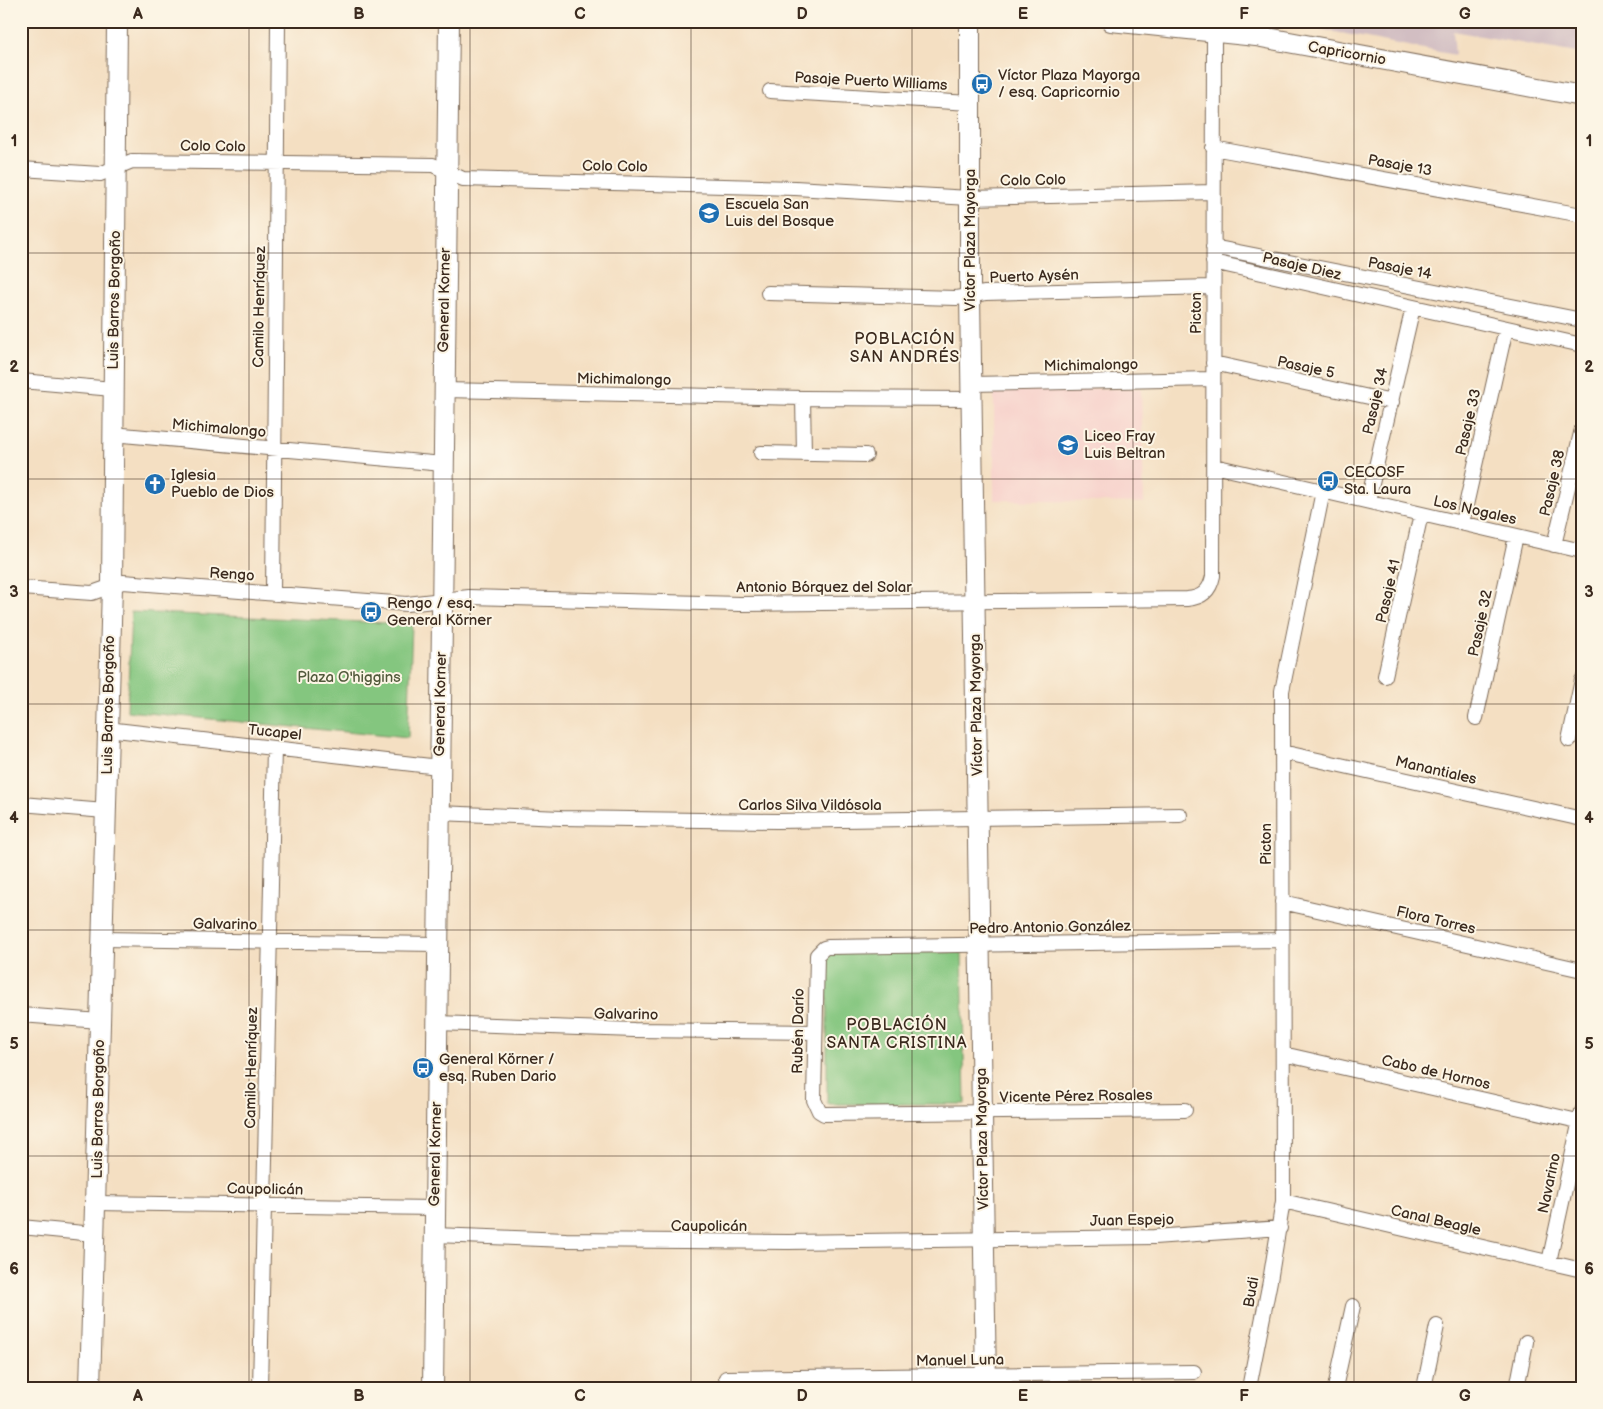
<svg xmlns="http://www.w3.org/2000/svg" width="1603" height="1409" font-family="'Balsamiq Sans',sans-serif">
<style>
.built{fill:#f7d0ca}
.industrial{fill:#d2bec2}
.green{fill:#84c67f;stroke:#60784e}
.lines{fill:none;stroke-linecap:round;stroke-linejoin:round}
.street-casing{stroke:#7c6957;stroke-width:16}
.secondary-casing{stroke:#7c6957;stroke-width:22}
.street{stroke:#fff;stroke-width:14}
.secondary{stroke:#fff;stroke-width:20}
.grid{fill:none;stroke:#3b2a1e;stroke-width:1;stroke-opacity:0.55}
.labels{text-anchor:middle;stroke-width:4;stroke-linejoin:round;paint-order:stroke}
.street-label{font-size:15px;fill:#3b2a1e;stroke:#fcf5e5}
.poi-label{font-size:15px;fill:#3b2a1e;stroke:#fcf5e5;text-anchor:start}
.park-label{font-size:15px;fill:#51593b;stroke:#fcf5e5}
.neighbourhood-label{font-size:16px;letter-spacing:1px;fill:#3b2a1e;stroke:#fcf5e5}
.neatline{fill:none;stroke:#3b2a1e;stroke-width:2}
.grid-label{font-size:16px;text-anchor:middle;font-weight:bold;fill:#3b2a1e}
</style>
<rect width="100%" height="100%" fill="#fcf5e5"/>
<filter id="ink" filterUnits="userSpaceOnUse"><feTurbulence type="fractalNoise" baseFrequency=".02" numOctaves="2"/><feDisplacementMap in="SourceGraphic" scale="10" xChannelSelector="R" yChannelSelector="G"/><feConvolveMatrix kernelMatrix="1 2 1 2 8 2 1 2 1" color-interpolation-filters="sRGB"/></filter>
<filter id="wash" filterUnits="userSpaceOnUse"><feTurbulence type="fractalNoise" baseFrequency=".0096" numOctaves="4" result="noise"/><feDisplacementMap in="SourceGraphic" scale="20" xChannelSelector="R" yChannelSelector="G"/><feGaussianBlur stdDeviation="1.12" result="paint"/><feColorMatrix in="noise" values="0 0 0 0 0 0 0 0 0 0 0 0 0 0 0 0 0 1.4 0 .05"/><feComposite in="paint" operator="in"/></filter>
<g filter="url(#wash)">
<rect width="100%" height="100%" fill="#f4dfc2"/>
<path class="built" d="M1141,388l3,115 -150,-3v-110z"/>
<path class="industrial" d="M1278,21h304v33l-129,-23 2,24z"/>
<path class="green" d="M131,612l281,12 -4,114 -281,-27z
M827,952h135l3,152h-138z"/>
</g>
<g filter="url(#ink)">
<g class="lines">
<g class="street-casing">
<path id="street" d="M770,91l200,12
M1213,148l369,67
M21,169l79,5 32,-13 301,4 30,14 332,9 175,10 243,-6
M1213,247l369,73
M1213,262l369,83
M768,293l188,5 29,-5 227,-6
M1213,363l179,39
M21,381l92,8
M971,384l241,-5
M443,390l360,8 168,1
M803,398l1,56
M112,434l331,30
M761,453l105,2
M1214,466l368,85
M1368,501l45,-194
M1462,523l44,-195
M1554,545l28,-116
M21,588l71,5 31,-11 284,22 62,-7 271,7 447,-5c15,-1 23,-8 26,-23l1,-545
M273,594l5,-573
M1385,676l36,-162
M1476,718l40,-182
M107,729l332,38
M1569,740l13,-60
M1282,752l300,67
M21,804l84,7
M439,813l122,5 216,3 403,-6
M1282,902l300,68
M102,939l335,5
M21,1015l79,6
M437,1023l197,7 180,2
M1283,1054l299,68
M1185,1110l-361,4 -5,-3 -5,-11 3,-145 7,-7 4,-1 454,-7
M1283,1201l299,69
M95,1203l340,5
M21,1227l73,7
M434,1235l132,5 222,2 366,-5 126,-9
M1549,1262l33,-151
M726,1378l468,-6
M260,1388l14,-640
M1249,1388l21,-107 13,-80 -1,-510 41,-200
M1335,1388l18,-82
M1424,1388l13,-62
M1517,1388l9,-46"/>
</g>
<g class="secondary-casing">
<path id="secondary" d="M970,21v274l16,1093
M1111,21l145,15 326,60
M90,1388l22,-802 5,-565
M433,1388l16,-1367"/>
</g>
<use href="#street" class="street"/>
<use href="#secondary" class="secondary"/>
</g>
</g>
<path class="grid" d="M249,21v1367M470,21v1367M691,21v1367M912,21v1367M1133,21v1367M1354,21v1367M21,253h1561M21,479h1561M21,704h1561M21,930h1561M21,1156h1561"/>
<defs>
<g id="bus-disc" transform="scale(1.125)"><circle r="9.5" fill="#1f6fb2" stroke="#fcf5e5"/><path d="M-5-6H5V4H4V6H2V4H-2V6H-4V4H-5ZM-3.5-4V0h7V-4ZM-3.5 1.2v1.5H-2V1.2ZM2 1.2v1.5H3.5V1.2Z" fill="#fff"/></g>
<g id="school-disc" transform="scale(1.125)"><circle r="9.5" fill="#1f6fb2" stroke="#fcf5e5"/><path d="M0-5L7-2L0 1L-7-2ZM-4 1L0 2.5L4 1V4Q0 6-4 4Z" fill="#fff"/></g>
<g id="church-disc" transform="scale(1.125)"><circle r="9.5" fill="#1f6fb2" stroke="#fcf5e5"/><path d="M-1.2-6h2.4v3.5h3.3v2.4h-3.3V6h-2.4V-.1h-3.3v-2.4h3.3Z" fill="#fff"/></g>
</defs>
<g fill-rule="evenodd">
<use href="#bus-disc" x="982" y="84"/>
<use href="#school-disc" x="709" y="213"/>
<use href="#school-disc" x="1068" y="445"/>
<use href="#bus-disc" x="1328" y="481"/>
<use href="#church-disc" x="155" y="484"/>
<use href="#bus-disc" x="371" y="612"/>
<use href="#bus-disc" x="423" y="1068"/>
</g>
<g class="labels">
<g class="street-label">
<text transform="translate(1347 53) rotate(10)" y="5">Capricornio</text>
<text transform="translate(871 81) rotate(3)" y="5">Pasaje Puerto Williams</text>
<text transform="translate(213 146) rotate(1)" y="5">Colo Colo</text>
<text transform="translate(1400 165) rotate(10)" y="5">Pasaje 13</text>
<text transform="translate(615 166) rotate(1)" y="5">Colo Colo</text>
<text transform="translate(1033 180) rotate(-1)" y="5">Colo Colo</text>
<text transform="translate(970 240) rotate(-90)" y="5">Víctor Plaza Mayorga</text>
<text transform="translate(1302 266) rotate(13)" y="5">Pasaje Diez</text>
<text transform="translate(1400 268) rotate(11)" y="5">Pasaje 14</text>
<text transform="translate(1034 276) rotate(-2)" y="5">Puerto Aysén</text>
<text transform="translate(114 300) rotate(-89)" y="5">Luis Barros Borgoño</text>
<text transform="translate(444 300) rotate(-89)" y="5">General Korner</text>
<text transform="translate(259 307) rotate(-89)" y="5">Camilo Henríquez</text>
<text transform="translate(1196 313) rotate(-90)" y="5">Picton</text>
<text transform="translate(1091 365) rotate(-1)" y="5">Michimalongo</text>
<text transform="translate(1306 367) rotate(12)" y="5">Pasaje 5</text>
<text transform="translate(624 379) rotate(1)" y="5">Michimalongo</text>
<text transform="translate(1375 401) rotate(-77)" y="5">Pasaje 34</text>
<text transform="translate(1468 422) rotate(-77)" y="5">Pasaje 33</text>
<text transform="translate(219 428) rotate(5)" y="5">Michimalongo</text>
<text transform="translate(1552 483) rotate(-77)" y="5">Pasaje 38</text>
<text transform="translate(1475 510) rotate(13)" y="5">Los Nogales</text>
<text transform="translate(232 574) rotate(4)" y="5">Rengo</text>
<text x="824" y="592">Antonio Bórquez del Solar</text>
<text transform="translate(1388 591) rotate(-77)" y="5">Pasaje 41</text>
<text transform="translate(1480 623) rotate(-78)" y="5">Pasaje 32</text>
<text transform="translate(440 704) rotate(-89)" y="5">General Korner</text>
<text transform="translate(108 705) rotate(-89)" y="5">Luis Barros Borgoño</text>
<text transform="translate(976 705) rotate(-91)" y="5">Víctor Plaza Mayorga</text>
<text transform="translate(275 732) rotate(6)" y="5">Tucapel</text>
<text transform="translate(1436 770) rotate(13)" y="5">Manantiales</text>
<text x="810" y="810">Carlos Silva Vildósola</text>
<text transform="translate(1266 844) rotate(-90)" y="5">Picton</text>
<text transform="translate(1436 920) rotate(13)" y="5">Flora Torres</text>
<text transform="translate(225 924) rotate(1)" y="5">Galvarino</text>
<text transform="translate(1050 927) rotate(-1)" y="5">Pedro Antonio González</text>
<text transform="translate(626 1014) rotate(1)" y="5">Galvarino</text>
<text transform="translate(798 1031) rotate(-89)" y="5">Rubén Darío</text>
<text transform="translate(251 1068) rotate(-89)" y="5">Camilo Henríquez</text>
<text transform="translate(1436 1072) rotate(13)" y="5">Cabo de Hornos</text>
<text transform="translate(1076 1096) rotate(-1)" y="5">Vicente Pérez Rosales</text>
<text transform="translate(98 1109) rotate(-89)" y="5">Luis Barros Borgoño</text>
<text transform="translate(982 1139) rotate(-91)" y="5">Víctor Plaza Mayorga</text>
<text transform="translate(435 1154) rotate(-89)" y="5">General Korner</text>
<text transform="translate(1549 1183) rotate(-78)" y="5">Navarino</text>
<text transform="translate(265 1189) rotate(1)" y="5">Caupolicán</text>
<text transform="translate(1132 1220) rotate(-1)" y="5">Juan Espejo</text>
<text transform="translate(1436 1220) rotate(13)" y="5">Canal Beagle</text>
<text x="709" y="1231">Caupolicán</text>
<text transform="translate(1251 1292) rotate(-80)" y="5">Budi</text>
<text transform="translate(960 1360) rotate(-1)" y="5">Manuel Luna</text>
</g>
<g class="poi-label">
<text x="998" y="80">Víctor Plaza Mayorga<tspan x="998" dy="17">/ esq. Capricornio</tspan></text>
<text x="725" y="209">Escuela San<tspan x="725" dy="17">Luis del Bosque</tspan></text>
<text x="1084" y="441">Liceo Fray<tspan x="1084" dy="17">Luis Beltran</tspan></text>
<text x="1344" y="477">CECOSF<tspan x="1344" dy="17">Sta. Laura</tspan></text>
<text x="171" y="480">Iglesia<tspan x="171" dy="17">Pueblo de Dios</tspan></text>
<text x="387" y="608">Rengo / esq.<tspan x="387" dy="17">General Körner</tspan></text>
<text x="439" y="1064">General Körner /<tspan x="439" dy="17">esq. Ruben Dario</tspan></text>
</g>
<g class="park-label">
<text x="349" y="682">Plaza O'higgins</text>
</g>
<g class="neighbourhood-label">
<text x="905" y="344">POBLACIÓN<tspan x="905" dy="18">SAN ANDRÉS</tspan></text>
<text x="897" y="1030">POBLACIÓN<tspan x="897" dy="18">SANTA CRISTINA</tspan></text>
</g>
</g>
<rect width="1603" height="1409" fill="none" stroke="#fcf5e5" stroke-width="55"/>
<rect x="28" y="28" width="1548" height="1354" class="neatline"/>
<g class="grid-label">
<text x="138" y="19">A</text>
<text x="359" y="19">B</text>
<text x="580" y="19">C</text>
<text x="802" y="19">D</text>
<text x="1023" y="19">E</text>
<text x="1244" y="19">F</text>
<text x="1465" y="19">G</text>
<text x="14" y="146">1</text>
<text x="1589" y="146">1</text>
<text x="14" y="372">2</text>
<text x="1589" y="372">2</text>
<text x="14" y="597">3</text>
<text x="1589" y="597">3</text>
<text x="14" y="823">4</text>
<text x="1589" y="823">4</text>
<text x="14" y="1049">5</text>
<text x="1589" y="1049">5</text>
<text x="14" y="1274">6</text>
<text x="1589" y="1274">6</text>
<text x="138" y="1401">A</text>
<text x="359" y="1401">B</text>
<text x="580" y="1401">C</text>
<text x="802" y="1401">D</text>
<text x="1023" y="1401">E</text>
<text x="1244" y="1401">F</text>
<text x="1465" y="1401">G</text>
</g>
</svg>
